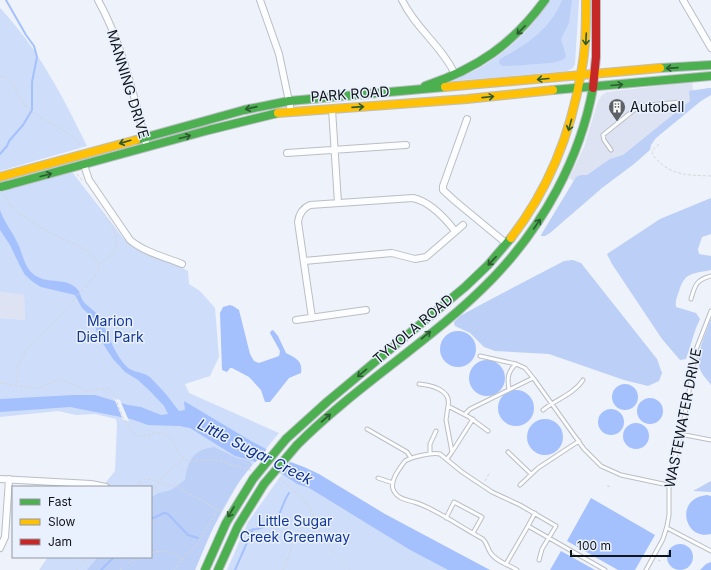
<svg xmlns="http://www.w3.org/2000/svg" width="711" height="570" font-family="Inter,sans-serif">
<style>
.built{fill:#dde3f2}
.green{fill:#ceddfa}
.forest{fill:#bbcff7}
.water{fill:#a4c1fd}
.pier{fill:#eef2fa}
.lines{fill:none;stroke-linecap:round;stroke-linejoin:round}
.stream{stroke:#a4c1fd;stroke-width:2}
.lane-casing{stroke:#bbbec4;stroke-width:5}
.street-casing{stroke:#bbbec4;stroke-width:8}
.fast-casing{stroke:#bbbec4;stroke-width:10}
.slow-casing{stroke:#bbbec4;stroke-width:10}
.jam-casing{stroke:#bbbec4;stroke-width:10}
.path{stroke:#d5d7d9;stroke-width:1;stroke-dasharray:3 2;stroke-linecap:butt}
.lane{stroke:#fcfdfe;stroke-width:3}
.street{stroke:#fcfdfe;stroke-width:6}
.fast{stroke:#4caf50;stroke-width:8}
.slow{stroke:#ffc107;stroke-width:8}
.jam{stroke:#c62828;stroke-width:8}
.fast-bridge-casing{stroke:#bbbec4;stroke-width:10;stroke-linecap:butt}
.fast-bridge{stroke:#4caf50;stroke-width:8}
.oneway{stroke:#2c5a31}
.labels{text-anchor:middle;stroke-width:3;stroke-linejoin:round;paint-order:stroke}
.street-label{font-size:14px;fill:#111418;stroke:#eaf1fe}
.poi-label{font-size:14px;fill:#111418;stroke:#eaf1fe;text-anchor:start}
.park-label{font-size:14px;fill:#133894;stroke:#eaf1fe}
.water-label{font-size:15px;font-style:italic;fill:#0c2f8b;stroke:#eaf1fe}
</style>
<rect width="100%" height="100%" fill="#eef2fa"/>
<path class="built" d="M692,82l2,14 -1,9 -111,81 -13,-8 15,-31 14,-46 4,-6 5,-3z
M0,292l24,3 1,25 -25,-2z"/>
<path class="green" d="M550,0h29l-4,64 -2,4 -6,3 -114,10c7,-4 17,-8 25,-12 29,-17 55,-41 72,-69z
M0,8c38,40 63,89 87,138l-87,25z
M72,172l53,68 63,31 1,13 11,7 15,17 4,49 -9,19 -25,8 4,9 90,40 -39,47 -28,50 -17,40h-156l9,-13h103v-70h-49l13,-16 2,-47 -1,-5 -21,-5 -19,1 -18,-4 -58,6v-99l25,2 -1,-25 -24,-3v-102z
M282,474l15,10 12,4 101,62 38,20h-221l21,-48z"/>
<path class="forest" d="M562,0h10l-3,23 -8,16 5,17 -2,3c-10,5 -18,4 -28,5 -12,1 -23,2 -34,2l-3,-3 1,-4c25,-13 52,-31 62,-59z
M709,88h2v7l-10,6 -45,37 -5,7 -1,5 -16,14 -32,24 -52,45 -5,3h-4v-1l35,-58 5,-2h6l23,-16 13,-4 67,-54 -1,-10z
M711,198v36l-9,3 -4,12 1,5 12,2v14c-19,4 -26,2 -32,21 -2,6 -4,10 -3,16l20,6 4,6 -4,9 -10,31 -6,1 -18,-21 -50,-75 -5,-10 53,-35z
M573,260l8,3 76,96 5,14 -3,8 -11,5 -24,-6 -75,-26 -54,-3 -11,-4 -14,-14 -15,-7 -1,-4 6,-6 22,-12 82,-43z
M711,318v67c-4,-6 -11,-12 -12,-19 -3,-14 8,-35 12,-48z
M214,447l23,11 13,3 2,4c-26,31 -42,68 -57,105h-108l11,-13h53v-60l8,-4 12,-3 14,-10c3,-19 7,-30 29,-33z
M711,481v11l-18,-1z"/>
<path class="water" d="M0,210c4,12 12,21 17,32 6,11 7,27 19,34 12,8 32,1 42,14 3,3 2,7 5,11 5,6 13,10 17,17 9,16 14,37 28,50 7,5 16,4 22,9l15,16 14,18 6,-1 -1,-9 67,40 37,20 16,6 15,7 66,40 105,56h-42l-38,-20 -101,-62 -12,-4 -15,-10 -29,-13 -18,-5 -45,-28 -11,-2 -31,-1 -17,-6 -61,-12 -70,5v-13l73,-4h22l33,10 13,2 20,8 7,-1 -4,-8 -13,-14 -13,-12 -13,-8 -12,-13 -15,-23 -5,-18 -11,-10 -7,-13 -34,-8 -8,-5 -8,-7 -5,-9 -10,-21 -10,-15z
M230,305l3,1 6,4 11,44 4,7 5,2 20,-7 1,-5 -10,-18 1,-2 2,-1 5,6 8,17c9,5 17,7 15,20l-12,5 -19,24h-5l-4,-12 -12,-13 -17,-9h-2l-3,4 -5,-2 -2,-57 3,-6z
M440 349a18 18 0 1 1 36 0a18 18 0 1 1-36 0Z
M469 378a18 18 0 1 1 36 0a18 18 0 1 1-36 0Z
M612 397a13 13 0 1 1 26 0a13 13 0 1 1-26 0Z
M498 408a18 18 0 1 1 36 0a18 18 0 1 1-36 0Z
M637 411a13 13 0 1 1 26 0a13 13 0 1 1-26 0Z
M598 422a13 13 0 1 1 26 0a13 13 0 1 1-26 0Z
M527 437a18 18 0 1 1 36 0a18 18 0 1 1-36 0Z
M623 436a13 13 0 1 1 26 0a13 13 0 1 1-26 0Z
M707,495l4,1v38c-27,7 -37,-36 -4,-39z
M591,498l64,37 -20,35h-17l-51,-29z
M667 557a13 13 0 1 1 26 0a13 13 0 1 1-26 0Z
M561,551l34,19h-45z
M711,562v8h-11l6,-6z"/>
<path class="pier" d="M114,398l6,2 9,21 -6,-1z
M268,448l24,12 -14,15 -24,-11z"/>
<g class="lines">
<path class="stream" d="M0,154l7,-8 2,-5 14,-16 9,-15v-28l5,-25 -3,-11 -8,-11 -20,-35
M151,519l13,-6 4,1 20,21 10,3
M243,532c11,-3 29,-4 35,-15 4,-8 6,-17 11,-24
M101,570l13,-13
M235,570l18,-41"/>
<g class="lane-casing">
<path id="lane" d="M611,150l-7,-10 -1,-5 36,-29 42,-4
M691,299c4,-14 5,-19 20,-23
M480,356l36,8 9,4 9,11 50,70 17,17 20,9 47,10
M419,384c12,1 33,6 29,22
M509,389c-2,-11 -1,-18 7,-25
M543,410c12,-10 31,-16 40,-30
M465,414l5,-5 63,-31
M367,429l40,23 4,6
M680,434l31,6
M452,452l21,-33
M508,452l23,22
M430,454v-10l6,-13
M447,459l5,-7 -6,-32 2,-14 21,11 19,14
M378,478l15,5
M520,485l18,-17 41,-27
M446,518l8,-16 28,15 -9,16
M528,526l7,-13
M667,528l44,23
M506,564l22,-38 77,44
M517,570c-8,-5 -22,-9 -27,-18 -3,-5 -3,-9 -7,-13 -21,-11 -48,-31 -69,-37 -8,-2 -18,-4 -21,-13 -3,-9 7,-21 12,-28 7,-4 27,-9 35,-7l22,18 30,20 28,13 36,21 -14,23 -3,11
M646,570l17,-31 4,-13 2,-11v-33l14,-57 14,-78 14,-36"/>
</g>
<g class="street-casing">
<path id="street" d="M98,0c25,45 36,97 49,147
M260,0l19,54 12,57
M402,0c14,29 39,45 53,74
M683,0l28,48
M332,109l6,94
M467,119l-24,67v4l12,11 52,43
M287,153l119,-8
M84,165l5,15 41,60c14,12 35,17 52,24
M304,261l88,-8 23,6 11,-2 37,-32
M312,318l-14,-96c1,-8 5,-14 12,-17l103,-7c18,4 32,20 42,33
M296,320l70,-10
M0,479l91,5 15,3
M0,548l5,-11 4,-58"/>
</g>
<g class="fast-casing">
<path id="fast" d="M660,68l51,-3
M425,86c52,-17 88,-42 120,-86
M553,90l158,-14
M136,140l108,-30 45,-9 156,-14
M8,185l201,-55 69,-17
M286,439l42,-38 137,-114 23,-22 23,-27
M297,445c61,-61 137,-106 196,-167 50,-52 87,-119 100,-190
M205,570l21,-47 27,-44
M218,570l20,-44 26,-42"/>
</g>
<g class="slow-casing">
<path id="slow" d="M445,87l215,-19
M278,113l189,-14 86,-9
M0,177l136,-37
M511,238c37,-48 60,-105 70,-165 5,-24 5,-48 5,-73"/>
</g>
<g class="jam-casing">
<path id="jam" d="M593,88l3,-31v-57"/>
</g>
<path class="path" d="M0,76c14,1 15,14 21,24 11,19 47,26 59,46
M659,144c-4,4 -8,5 -6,11 16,21 34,20 58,21
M77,174l5,6
M4,194c4,9 10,16 18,21 12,9 25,16 37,22 13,6 32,12 38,26 3,5 0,10 -3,14l-42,48 -26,25 -8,16 -1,19
M98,264c30,-14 18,-32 4,-53
M0,383l34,5 8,-1 13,-6 8,-1 25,11 21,-3 4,4c6,13 14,48 32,44 7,-2 14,-5 21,-1 9,5 10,18 19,24 7,5 18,0 27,1 13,1 26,8 39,10
M279,478l25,22 6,8 13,31 10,13 18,18
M485,481l5,-9
M607,486l5,1
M136,487l8,-8 10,1 10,4 14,3 44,25
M151,492c6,-5 9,-12 15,-18 5,-6 12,-9 17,-16
M151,553c12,-4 22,-1 31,7l-8,10
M182,560l14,-14 22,-36
M658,560l3,1
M76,570l12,-13
M120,570c7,-8 12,-10 22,-13
M283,570c10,-18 8,-42 31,-49"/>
<use href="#lane" class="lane"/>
<use href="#street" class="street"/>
<use href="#fast" class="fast"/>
<use href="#slow" class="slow"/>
<use href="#jam" class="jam"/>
<g class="fast-bridge-casing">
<path id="fast-bridge" d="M0,187l8,-2
M253,479l33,-40
M264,484l33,-39"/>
</g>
<use href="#fast-bridge" class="fast-bridge"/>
</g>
<defs><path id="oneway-shaft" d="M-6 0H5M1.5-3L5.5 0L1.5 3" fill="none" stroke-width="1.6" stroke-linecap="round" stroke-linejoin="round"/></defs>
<g class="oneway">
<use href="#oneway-shaft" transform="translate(521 30) rotate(134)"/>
<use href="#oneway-shaft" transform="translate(586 39) rotate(93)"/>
<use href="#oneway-shaft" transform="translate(672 68) rotate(176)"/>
<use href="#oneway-shaft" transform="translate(543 79) rotate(175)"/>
<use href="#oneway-shaft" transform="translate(617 85) rotate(-5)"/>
<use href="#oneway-shaft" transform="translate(488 97) rotate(-6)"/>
<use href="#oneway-shaft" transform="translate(358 107) rotate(-4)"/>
<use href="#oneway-shaft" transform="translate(251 108) rotate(167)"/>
<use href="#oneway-shaft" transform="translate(570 125) rotate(105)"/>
<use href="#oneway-shaft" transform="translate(185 137) rotate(-15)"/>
<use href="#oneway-shaft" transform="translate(125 142) rotate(164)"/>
<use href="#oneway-shaft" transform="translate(46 175) rotate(-15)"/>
<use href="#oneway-shaft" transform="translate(537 224) rotate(-56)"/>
<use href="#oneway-shaft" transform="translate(492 261) rotate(133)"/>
<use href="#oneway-shaft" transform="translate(426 335) rotate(-40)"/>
<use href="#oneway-shaft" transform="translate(362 373) rotate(140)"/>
<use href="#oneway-shaft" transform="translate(326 418) rotate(-41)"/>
<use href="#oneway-shaft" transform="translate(231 512) rotate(120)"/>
</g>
<defs>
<g id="building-pin" transform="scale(0.9)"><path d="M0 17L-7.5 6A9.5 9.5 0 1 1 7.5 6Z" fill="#5e6267" stroke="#eaf1fe"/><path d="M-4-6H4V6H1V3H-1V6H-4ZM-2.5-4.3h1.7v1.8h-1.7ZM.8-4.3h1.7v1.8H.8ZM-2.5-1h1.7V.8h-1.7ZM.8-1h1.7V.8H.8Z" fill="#fff"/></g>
</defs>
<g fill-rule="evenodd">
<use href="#building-pin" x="617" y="107"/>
</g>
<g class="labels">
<g class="street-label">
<text transform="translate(128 84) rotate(73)" y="5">MANNING DRIVE</text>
<text transform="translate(350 94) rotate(-4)" y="5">PARK ROAD</text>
<text transform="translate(413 329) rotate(-40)" y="5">TYVOLA ROAD</text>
<text transform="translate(683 418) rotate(-79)" y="5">WASTEWATER DRIVE</text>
</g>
<g class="poi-label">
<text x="630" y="112">Autobell</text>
</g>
<g class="park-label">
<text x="110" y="326">Marion<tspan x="110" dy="16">Diehl Park</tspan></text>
<text x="295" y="526">Little Sugar<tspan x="295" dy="16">Creek Greenway</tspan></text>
</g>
<g class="water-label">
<text transform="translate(255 452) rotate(27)" y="5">Little Sugar Creek</text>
</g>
</g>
<rect x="12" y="486" width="140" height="72" fill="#eaf1fe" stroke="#9399a2"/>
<rect x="20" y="499" width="20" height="6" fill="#4caf50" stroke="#9399a2"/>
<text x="48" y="506" font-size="12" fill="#111418">Fast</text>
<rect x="20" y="519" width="20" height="6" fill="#ffc107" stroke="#9399a2"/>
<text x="48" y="526" font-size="12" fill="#111418">Slow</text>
<rect x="20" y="539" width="20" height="6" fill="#c62828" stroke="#9399a2"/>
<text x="48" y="546" font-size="12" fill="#111418">Jam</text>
<path d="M571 550v6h99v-6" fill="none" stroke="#111418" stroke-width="2"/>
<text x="577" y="550" font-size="12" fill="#111418" stroke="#eaf1fe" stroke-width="3" paint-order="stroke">100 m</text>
</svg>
